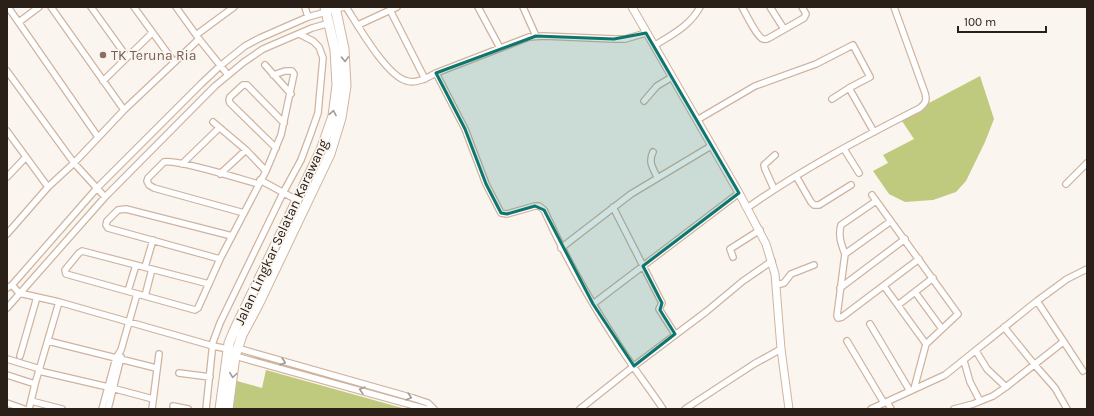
<svg xmlns="http://www.w3.org/2000/svg" width="1094" height="416" font-family="Karla,sans-serif">
<style>
.green{fill:#c0ca7e}
.lines{fill:none;stroke-linecap:round;stroke-linejoin:round}
.minor-casing{stroke:#d0b39e;stroke-width:8}
.tertiary-casing{stroke:#d0b39e;stroke-width:9}
.primary-casing{stroke:#d0b39e;stroke-width:11}
.minor{stroke:#fff;stroke-width:5.5}
.tertiary{stroke:#fff;stroke-width:7}
.primary{stroke:#fff;stroke-width:9}
.oneway{stroke:#a09b97}
.marked{fill:#0f766e;fill-opacity:0.2;stroke:#0f766e;stroke-width:3;stroke-linejoin:round}
.education-dot{fill:#8d6e63;stroke:#fbf5f0;stroke-width:1.5}
.labels{text-anchor:middle;stroke-width:3.5;stroke-linejoin:round;paint-order:stroke}
.education-label{font-size:14px;fill:#785e54;stroke:#fbf5f0;text-anchor:start}
.street-label{font-size:14px;fill:#2b2018;stroke:#fbf5f0}
</style>
<rect width="100%" height="100%" fill="#fbf5f0"/>
<path class="green" d="M980,76l14,43 -9,23 -19,39 -10,11 -23,8 -28,2 -16,-8 -16,-23 15,-8 -5,-8 31,-16 -12,-18 27,-18z
M266,370l140,39h-173l4,-28 25,7z"/>
<g class="lines">
<g class="minor-casing">
<path id="minor" d="M8,7l90,130
M51,7l73,103
M91,7l36,50
M134,7l40,55
M176,7l23,32 29,36
M305,7l3,10
M346,7c11,17 41,70 61,74 10,3 21,-4 29,-8l93,-36 14,-1 71,3h11l21,-6
M478,7l22,41
M523,7l13,29
M742,7c4,7 15,30 21,32 3,1 4,0 6,-1l35,-20 2,-4 -4,-7
M770,7l14,22
M390,10l35,69
M19,22l20,-15
M358,25l39,-18
M196,35l38,-28
M654,46c17,-11 36,-20 46,-39
M265,65l26,29
M7,71l67,92 31,34
M436,73l29,56 21,55 15,29 6,1 28,-8h4l5,4c20,44 43,86 69,126 15,25 34,49 50,73
M103,81l49,-48
M832,99l17,-11
M644,101l13,-15 15,-9
M697,120l58,-34 61,-22 37,-19 17,32 -21,11 25,44
M213,122l33,28 20,21
M7,131l41,56
M276,148l-46,-45 -1,-3 1,-3 13,-12h4l37,38
M844,149l15,24
M653,152c-5,10 0,16 4,25
M182,164l37,-36
M220,174l26,-24
M796,176l15,26 3,3h5l32,-20
M7,177l19,-20
M260,180l37,20
M1066,184l21,-21
M774,189l-9,-20 -1,-4 11,-10
M872,195l86,119 -32,30 -12,45
M613,207l49,96 -3,6 16,25
M747,208c54,-38 114,-70 173,-100 6,-5 7,-8 5,-15l-31,-86
M244,213l-90,-25 -5,-3 -2,-4 1,-3 16,-16c13,-3 77,17 94,22
M891,221l-46,33 -8,62 1,2 4,-1 77,-58
M7,234l41,-47 26,-24 50,-53 75,-71
M561,248l70,-54 80,-48
M845,254c-4,-10 -7,-19 -4,-29l35,-24
M733,257l-3,-8 30,-19
M220,259l-112,-31 -2,-3 1,-4 11,-11 8,-1 106,27
M145,267l8,-27
M209,284l-127,-33 -3,2 -14,17 1,4 129,36 3,-2 22,-49 46,-88 15,-36 13,-61 -2,-3h-7l-12,4
M12,285l7,8 40,9 154,44 15,3
M776,285l8,-2 7,-9 23,-9
M884,286l42,58
M7,288l5,-3 85,-97 104,-104 19,-18 25,-20 15,-8 48,-21 36,-10
M840,288l65,-49
M128,291l8,-26
M915,292l27,37
M145,296l7,-27
M1037,301l46,70
M593,304l146,-111
M898,305l35,-27
M7,308l98,-111 110,-111 29,-24 19,-13 49,-21 18,-5
M870,324l40,67
M1004,327l30,37 21,24 12,21
M48,341l108,27
M847,341l37,62
M237,348l176,50 15,5 6,6
M976,351l11,18 19,18
M20,356l17,-59
M235,356l191,53
M7,359l33,10
M964,361l6,21 10,19
M39,371l69,16 45,12
M179,373l31,4
M7,375l28,9
M31,401l31,8
M887,402l4,7
M7,403l17,6
M173,406l15,3
M29,409l6,-25 24,-82
M102,409l14,-51 5,-8 16,-56
M108,409l13,-52
M152,409l7,-55
M206,409l7,-67 7,-19 63,-130 18,-33 10,-27 7,-20 5,-55 -4,-11 -6,-6 -14,-7
M580,409l54,-43 73,-55 36,-30 29,-20
M685,409l69,-45 27,-15
M871,409l74,-34 92,-74 30,-22 20,-10
M954,409l19,-5 20,-8 13,-9 57,-45"/>
</g>
<g class="tertiary-casing">
<path id="tertiary" d="M632,7l107,186 27,51 9,30 6,75 8,60"/>
</g>
<g class="primary-casing">
<path id="primary" d="M220,409l9,-66 5,-12 87,-181 12,-34 4,-31 -2,-35 -10,-43
M228,409l7,-53 7,-21 16,-30 72,-151 11,-36 5,-32 -2,-37 -9,-42"/>
</g>
<use href="#minor" class="minor"/>
<use href="#tertiary" class="tertiary"/>
<use href="#primary" class="primary"/>
</g>
<defs><path id="oneway-chevron" d="M-2-3.5L2.5 0L-2 3.5" fill="none" stroke-width="1.6" stroke-linecap="round" stroke-linejoin="round"/></defs>
<g class="oneway">
<use href="#oneway-chevron" transform="translate(345 59) rotate(88)"/>
<use href="#oneway-chevron" transform="translate(333 113) rotate(-79)"/>
<use href="#oneway-chevron" transform="translate(283 362) rotate(16)"/>
<use href="#oneway-chevron" transform="translate(233 375) rotate(98)"/>
<use href="#oneway-chevron" transform="translate(362 390) rotate(-165)"/>
<use href="#oneway-chevron" transform="translate(409 397) rotate(16)"/>
</g>
<path class="marked" d="M646,33l93,160 -96,73 19,37 -2,7 15,24 -41,32 -41,-62 -49,-94 -9,-4 -28,8 -6,-1 -15,-29 -21,-55 -29,-56 100,-37 78,3z"/>
<circle class="education-dot" cx="103" cy="55" r="4"/>
<g class="labels">
<g class="education-label">
<text x="111" y="60">TK Teruna Ria</text>
</g>
<g class="street-label">
<text transform="translate(281 232) rotate(-65)" y="5">Jalan Lingkar Selatan Karawang</text>
</g>
</g>
<rect width="1094" height="416" fill="none" stroke="#2b2018" stroke-width="16"/>
<path d="M958 26v6h88v-6" fill="none" stroke="#2b2018" stroke-width="2"/>
<text x="964" y="26" font-size="12" fill="#2b2018" stroke="#fbf5f0" stroke-width="3" paint-order="stroke">100 m</text>
</svg>
